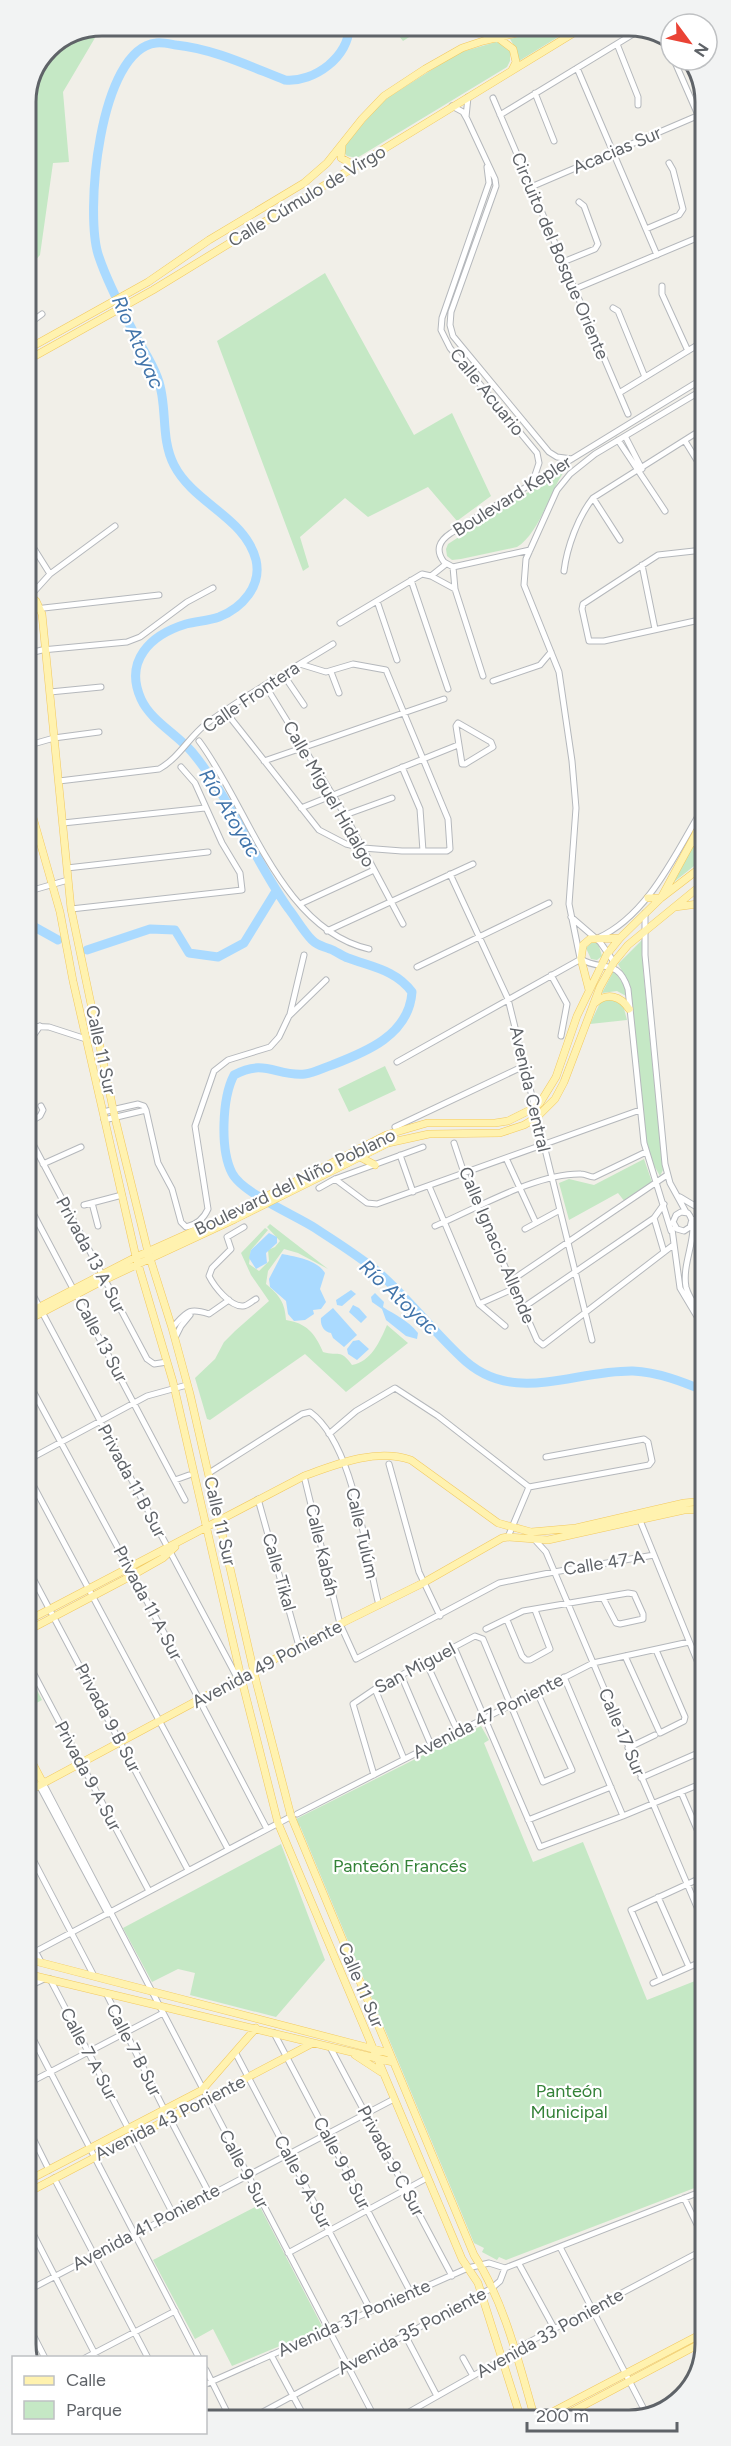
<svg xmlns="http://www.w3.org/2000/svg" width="731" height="2446" font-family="Figtree,sans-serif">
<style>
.green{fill:#c5e8c5}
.water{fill:#aadaff}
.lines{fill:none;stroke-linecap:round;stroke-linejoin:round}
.river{stroke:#aadaff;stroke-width:9}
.minor-casing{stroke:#b5b8bc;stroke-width:7}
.major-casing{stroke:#f2c960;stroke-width:8}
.minor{stroke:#fff;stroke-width:5}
.major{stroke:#fff2af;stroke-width:7}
.labels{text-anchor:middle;stroke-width:4.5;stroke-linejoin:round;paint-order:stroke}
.street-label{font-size:18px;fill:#5f6368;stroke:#fff}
.park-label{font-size:18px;fill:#348238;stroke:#fff}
.water-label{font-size:20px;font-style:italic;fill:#4174aa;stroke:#fff}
.rim{fill:none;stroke:#5f6368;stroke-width:3}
</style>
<rect width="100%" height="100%" fill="#f1efe8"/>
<path class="green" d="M102,26l-39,66 6,70 -16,1 -13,92 -14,16v-61l4,-34 -4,-3v-71l22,-54z
M391,26h29v4l-17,11z
M561,26h15l-57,35 -3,-12 -6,-10z
M496,42l5,1 9,8v10l-3,6 -150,91 -10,-2 -4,-5 2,-6 34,-40 10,-8 69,-44z
M325,273l89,162 38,-22 39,83 -34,25 -29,-34 -60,30 -23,-19 -45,39 9,30 -6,4 -86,-230z
M567,467c-17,23 -27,66 -50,80l-56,12 -9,1 -5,-4 -1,-7 2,-5z
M694,842l10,16 -35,28z
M643,939v30l20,201 -3,6 -8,-14 -6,-23 -16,-154 -12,-21z
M593,941l5,2 4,13 -5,4 -6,-1 -5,-11z
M614,970l11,17 1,9 -9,-5 -15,2z
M609,998l14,7 4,15 -37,4 10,-21z
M385,1066l11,24 -47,22 -11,-23z
M644,1159l8,23 -27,20 -7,-9 -49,27 -10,-37 10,-4 25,6z
M270,1224l58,45 -30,-16 -14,-4 -16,22 -2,13c13,11 19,18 20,36 20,3 29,13 37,32 16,5 17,-4 29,13 19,-3 28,-24 35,-40l21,18 -62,49 -41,-38 -95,66 -3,-1 -12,-41 20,-19 9,-17 11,-11 34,-30 -18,-26 -10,-22 24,-25 3,2 -17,20 -2,14 10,7 10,-10 -1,-11 7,-3 5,-6 -13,-14z
M27,1671l15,29 -15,8z
M481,1726l8,14 -5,3 49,119 50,-20 64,158 58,-23v207l-199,76 -7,-3 -2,3 -15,-8 2,-4 -10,-5 -174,-417 -3,1 -1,-8z
M281,1844l44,116 -49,57 -86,-22 5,-22 -17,-4 -26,13 -29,-54z
M259,2205l64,123 -91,38 -19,-37 -18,10 -42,-79z"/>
<path class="water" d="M269,1233l8,4v6l-11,10 1,10 -11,6 -7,-11 2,-8z
M282,1254c15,3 35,6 43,19l-5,16 6,13 -5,7 -8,1 1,4 -9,6 -11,1 -6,-7 -2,-13 -16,-14 -1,-8z
M351,1290l5,4 -14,12 -5,-1 -1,-5z
M375,1293l9,9 -1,5c12,8 25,13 35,26l-1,6 -11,-3 -20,-16 -4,-11 -10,-7 -1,-5z
M353,1305l6,3 8,9 -6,6 -12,-11z
M333,1308l24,27 -13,12 -11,-9 -2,-5c-7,-1 -11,-8 -10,-15z
M359,1340l10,9 -12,11 -9,-6 -1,-5 6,-8z"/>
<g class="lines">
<path class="river" d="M349,26c1,30 -35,57 -64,54 -36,-14 -71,-31 -109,-35 -6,-1 -14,-3 -20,-2 -57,6 -72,173 -57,214 9,27 24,55 37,80 8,14 17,27 22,42 10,27 2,59 16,86 20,39 71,52 82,95 6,26 -14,48 -37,57 -11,4 -22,4 -33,7 -36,11 -62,37 -45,75 10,22 36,35 51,53 39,47 61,106 96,156 8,10 15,23 24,32 6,6 11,6 18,9 6,2 12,7 18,9 24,9 48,12 64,34 -3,43 -46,60 -80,73 -9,3 -18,8 -27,9 -28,3 -40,-16 -71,1 -12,23 -14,75 -2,98 10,20 63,42 83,55 21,14 44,28 63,44 29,25 55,59 83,85 51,50 111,13 172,14 25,1 50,11 72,20
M26,928l5,-3 27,15
M87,950l63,-21 25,1 14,23 29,4 26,-14 32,-52"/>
<g class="minor-casing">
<path id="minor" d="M665,38l6,14
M617,44l21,53v8
M674,60l24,55
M577,68l80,187
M535,93l19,48
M493,98l135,316
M452,106l11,6 4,7 28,60 1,7 -45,126 -1,13 3,11 96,116 8,5 15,2
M500,115l143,-87
M466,117l2,-20
M487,167l2,16 -47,135 -1,12 9,18 87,105 2,10 -6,18
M531,187l173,-74
M646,229l33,-14 4,-6 -10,-39 -4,-7
M563,262l32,-13 3,-5 -14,-38 -5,-4
M662,286v8l26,57
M575,289l129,-54
M613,308l5,3 27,66
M26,326l16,-12
M619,393l85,-52
M625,436l17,33
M618,440l47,71
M685,441l19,31
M704,497l-3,9 3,63
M593,498l27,42
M33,547l17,27
M530,550l-77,17 -9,-5c-9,-12 -5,-21 7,-29l253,-155
M703,550l-45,5 -75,49 -1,5 7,32h15l100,-22
M642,565l13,64
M453,567l2,22 28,87
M564,571c3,-24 14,-54 29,-73l111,-70
M431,576l15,-12
M411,580l37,109
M30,596l20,-22 65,-48
M377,601l20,59
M26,610l133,-15
M340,623l82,-49 9,2 24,13
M26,654l16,-4 85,-8 13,-5 47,-35 26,-14
M331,672l8,21
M283,674l21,31
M493,681l47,-16 11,-13
M265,685l80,130 58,109
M50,692l51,-5
M225,711l94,119 27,14 17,4 39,3h45l3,-2 -2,-30 -62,-149 -33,-6 -27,8 -26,-8
M458,723l33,19 2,5 -28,17h-3l-6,-38z
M199,741c49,65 81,188 170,208
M26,746l28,-8 45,-6
M264,761l180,-62
M402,767l18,42 3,42
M59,781l100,-12c20,-11 30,-32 47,-45 40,-30 85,-54 127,-80
M301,808l157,-63
M345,815l47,-17
M63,823l142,-15
M67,868l141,-16
M450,874l58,125 84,341
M26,892l42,-12
M300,904l74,-34
M71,909l171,-19 -2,-17 -18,-30 -27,-60 -14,-16
M645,913v42l20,209 5,19 16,29
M571,917l29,25 14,20
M327,931l146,-67
M598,938c51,-23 78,-86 106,-132
M580,958l-11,-54 7,-96 -4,-47 -13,-89 -35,-87 2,-26 31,-69 13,-16 25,-20 109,-65
M581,959c20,13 37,-2 47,30l16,154 27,88
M417,967l132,-64
M551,975l16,29 -6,32
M290,1014l14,-59
M26,1026l23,1 37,12
M26,1046l14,-20
M397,1062l184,-103
M146,1110l12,53 14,26 9,33 5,5c10,-2 18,-9 22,-18l-13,-83 19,-55 14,-11 42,-13 9,-10 10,-21 37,-36
M103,1112l35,-8 6,2 2,4
M104,1120l42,-10
M26,1124l14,-8 3,-6 -2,-4
M395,1127l129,-61
M26,1131l121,228 7,5 13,-2
M454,1143l10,30 73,167 6,5 129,-99
M400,1155l13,37
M506,1158l30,65
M43,1164l38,-17
M335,1179l32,24 10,1 263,-94
M429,1186l50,118 26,22
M319,1188l16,-9 88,-32
M680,1197l25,15
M26,1200l159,300
M92,1203l6,23
M84,1205l38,-10
M654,1218l10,34
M692,1219l-2,8 -6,4 -7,-2 -4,-7 3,-7 5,-3 7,1c14,17 -7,48 -2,74 3,12 13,23 19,34
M435,1226c41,-17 101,-53 146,-52 5,0 8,3 13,3l52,-25
M244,1227l-17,10 4,12 -19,19 -3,8c5,10 21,31 34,30 4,0 9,-5 13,-7
M525,1229l35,-19
M672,1229l8,59 25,42
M512,1280l155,-105
M26,1282l212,397
M479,1304l36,-16
M524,1307l130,-89 10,-14
M172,1328c15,-16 16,-21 37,-14l20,-14
M175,1338l6,-12 9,-11
M26,1378l143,264 98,187
M329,1434l27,-23 39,-23 43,28 91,71 120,-22 3,-4 -4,-19 -4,-3 -98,18
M26,1461l121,-65 40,-11
M389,1464l30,108 21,44
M26,1472l202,377
M209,1473l93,-59 8,-2c45,33 55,141 69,193
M304,1476l36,148 16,35 143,-76 55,-11 100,-17
M175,1480l14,-5
M258,1499l41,147
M639,1518l66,162
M508,1537l21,-50
M535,1540l11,12 159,374
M27,1567l161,303
M507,1620l15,36 4,4h4l20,-11 -15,-39
M486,1629l37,-18 105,-18 6,1 9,20v5l-23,5 -4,-1 -13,-25
M454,1647l86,200 83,-31 82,-34
M625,1656l35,77 24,-12 1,-4 -29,-67
M27,1661l122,230
M426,1662l32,70
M401,1675l30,70
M564,1677l59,139
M375,1689l29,70
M628,1748l27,-13
M374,1775l-21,-71 22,-15 100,-53 8,3 60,143 29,-12 -35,-78
M641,1778l64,-28
M43,1783l333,637
M39,1785l69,129
M681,1792l24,56
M297,1814l296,-151 96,-21
M528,1820l83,-33
M27,1848l67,128
M658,1897l31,70
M27,1936l14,26
M27,1956l265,-140
M50,1979l78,149
M661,1979l-30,-69 74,-34
M653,1983l52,-23
M27,1987l17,-8
M106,1993l58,116
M27,2027l172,331
M274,2033l137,260
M330,2047l122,229
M235,2052l136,259
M27,2084l136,-71
M169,2117l40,76
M27,2126l22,44
M133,2136l40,78
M54,2178l94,180
M684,2198l21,43
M27,2222l70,136
M560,2247l88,170
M288,2253l139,-75
M519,2264l35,64
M505,2268l200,-78
M27,2291l367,-192
M27,2323l18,35
M405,2335l32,61
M271,2355l35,65
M85,2358l90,-47
M463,2358l10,18
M206,2370l25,50
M206,2384l262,-116 21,-5 16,5
M248,2420l244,-132 8,-7 5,-13
M395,2420l106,-60 13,-10 191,-101"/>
</g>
<g class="major-casing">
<path id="major" d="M497,37l16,12 3,13 -4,8
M342,145l-1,13 15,8
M26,350l122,-68 61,-42 95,-57 23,-20 35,-44 22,-23 41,-27 37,-21 21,-7 64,-15
M26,361l127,-71 432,-264
M26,592l10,9 6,13 29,295 44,209 33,134 24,76 18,66 66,287 35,135 183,439c31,48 45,109 61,164
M26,793l34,119 13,69 63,276 37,125 68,295 37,146 184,436 16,24 43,136
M696,833l1,12 7,8
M648,898h13l43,-79
M675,907l30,-4
M589,990l-8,-31 2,-14 7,-6 30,-1
M595,1003c12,-11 26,-7 34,6
M360,1157l15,8
M26,1314l110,-57 96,-43 154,-79 41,-12h68l13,-2 26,-13 6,-5 16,-26 21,-61 30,-62 13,-16 41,-40 43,-33
M26,1321l78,-41 131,-61 153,-76 41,-9 71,-1 24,-8 12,-7 19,-19 9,-17 36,-95 14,-25 14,-17 77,-63
M27,1621l277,-145c33,-12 72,-28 107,-16l87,63 33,9 45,-4 108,-25 21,-2
M27,1631l106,-56 30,-17 12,-11
M27,1753l16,30
M27,1792l313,-168 83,-41 79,-45 6,-1 40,3 136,-30 21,-1
M27,1959l362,94
M27,1974l366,88
M355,2055l26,17
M27,2181l175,-91 54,-62
M27,2193l286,-150
M539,2419l166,-87
M558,2419l147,-78"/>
</g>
<use href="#minor" class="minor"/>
<use href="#major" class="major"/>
</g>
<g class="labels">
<g class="street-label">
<text transform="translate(617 150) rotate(-23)" y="6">Acacias Sur</text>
<text transform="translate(307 196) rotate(-31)" y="6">Calle Cúmulo de Virgo</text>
<text transform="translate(560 256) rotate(67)" y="6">Circuito del Bosque Oriente</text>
<text transform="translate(487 392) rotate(51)" y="6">Calle Acuario</text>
<text transform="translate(512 496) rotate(-32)" y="6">Boulevard Kepler</text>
<text transform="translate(251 697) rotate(-34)" y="6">Calle Frontera</text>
<text transform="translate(329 794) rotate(60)" y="6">Calle Miguel Hidalgo</text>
<text transform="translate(101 1050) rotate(78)" y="6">Calle 11 Sur</text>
<text transform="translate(530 1089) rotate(77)" y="6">Avenida Central</text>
<text transform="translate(295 1182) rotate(-26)" y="6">Boulevard del Niño Poblano</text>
<text transform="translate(497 1245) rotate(67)" y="6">Calle Ignacio Allende</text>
<text transform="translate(91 1255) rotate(62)" y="6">Privada 13 A Sur</text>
<text transform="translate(101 1340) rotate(62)" y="6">Calle 13 Sur</text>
<text transform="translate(132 1481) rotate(62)" y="6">Privada 11 B Sur</text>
<text transform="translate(220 1521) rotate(77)" y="6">Calle 11 Sur</text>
<text transform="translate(362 1533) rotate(77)" y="6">Calle Tulúm</text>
<text transform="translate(322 1550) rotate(77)" y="6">Calle Kabáh</text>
<text transform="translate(604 1563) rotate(-9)" y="6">Calle 47 A</text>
<text transform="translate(279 1572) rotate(74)" y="6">Calle Tikal</text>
<text transform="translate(148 1603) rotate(62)" y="6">Privada 11 A Sur</text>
<text transform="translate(267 1664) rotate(-28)" y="6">Avenida 49 Poniente</text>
<text transform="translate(415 1668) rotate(-28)" y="6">San Miguel</text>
<text transform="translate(488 1716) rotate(-27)" y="6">Avenida 47 Poniente</text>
<text transform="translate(108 1718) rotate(62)" y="6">Privada 9 B Sur</text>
<text transform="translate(622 1732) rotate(67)" y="6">Calle 17 Sur</text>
<text transform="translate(88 1776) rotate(62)" y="6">Privada 9 A Sur</text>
<text transform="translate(361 1985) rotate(67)" y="6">Calle 11 Sur</text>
<text transform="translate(134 2050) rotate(63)" y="6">Calle 7 B Sur</text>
<text transform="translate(89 2054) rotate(62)" y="6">Calle 7 A Sur</text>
<text transform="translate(170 2118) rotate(-27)" y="6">Avenida 43 Poniente</text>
<text transform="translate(391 2161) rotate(62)" y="6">Privada 9 C Sur</text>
<text transform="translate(342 2163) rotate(62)" y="6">Calle 9 B Sur</text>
<text transform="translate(244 2169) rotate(62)" y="6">Calle 9 Sur</text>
<text transform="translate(303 2182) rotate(62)" y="6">Calle 9 A Sur</text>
<text transform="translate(146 2227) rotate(-28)" y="6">Avenida 41 Poniente</text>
<text transform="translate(354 2318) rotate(-24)" y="6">Avenida 37 Poniente</text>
<text transform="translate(412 2331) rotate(-28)" y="6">Avenida 35 Poniente</text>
<text transform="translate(550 2333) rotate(-29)" y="6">Avenida 33 Poniente</text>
</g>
<g class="park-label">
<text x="400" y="1872">Panteón Francés</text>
<text x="569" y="2097">Panteón<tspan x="569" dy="21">Municipal</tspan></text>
</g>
<g class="water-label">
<text transform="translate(138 342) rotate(66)" y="7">Río Atoyac</text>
<text transform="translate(230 813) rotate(59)" y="7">Río Atoyac</text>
<text transform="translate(399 1297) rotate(43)" y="7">Río Atoyac</text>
</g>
</g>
<path d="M0 0H731V2446H0ZM102 36H629A66 66 0 0 1 695 102V2344A66 66 0 0 1 629 2410H102A66 66 0 0 1 36 2344V102A66 66 0 0 1 102 36Z" fill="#f2f3f3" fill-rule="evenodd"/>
<path class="rim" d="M102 36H629A66 66 0 0 1 695 102V2344A66 66 0 0 1 629 2410H102A66 66 0 0 1 36 2344V102A66 66 0 0 1 102 36Z"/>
<rect x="12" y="2356" width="195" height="78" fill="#ffffff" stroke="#bfc1c3" stroke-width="1.5"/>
<rect x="24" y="2376" width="30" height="9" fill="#fff2af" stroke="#bfc1c3" stroke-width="1.5"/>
<text x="66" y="2386" font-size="18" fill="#5f6368">Calle</text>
<rect x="24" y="2401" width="30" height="18" fill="#c5e8c5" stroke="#bfc1c3" stroke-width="1.5"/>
<text x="66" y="2416" font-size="18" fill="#5f6368">Parque</text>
<g transform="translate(689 42) rotate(123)"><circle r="28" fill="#ffffff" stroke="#bfc1c3" stroke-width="1.5"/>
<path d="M0-4.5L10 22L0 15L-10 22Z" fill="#ea4335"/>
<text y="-9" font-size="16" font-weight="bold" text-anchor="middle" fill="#5f6368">N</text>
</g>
<path d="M527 2422v9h150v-9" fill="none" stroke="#5f6368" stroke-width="3"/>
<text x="536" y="2422" font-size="18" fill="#5f6368" stroke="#ffffff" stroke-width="4.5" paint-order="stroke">200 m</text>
</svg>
